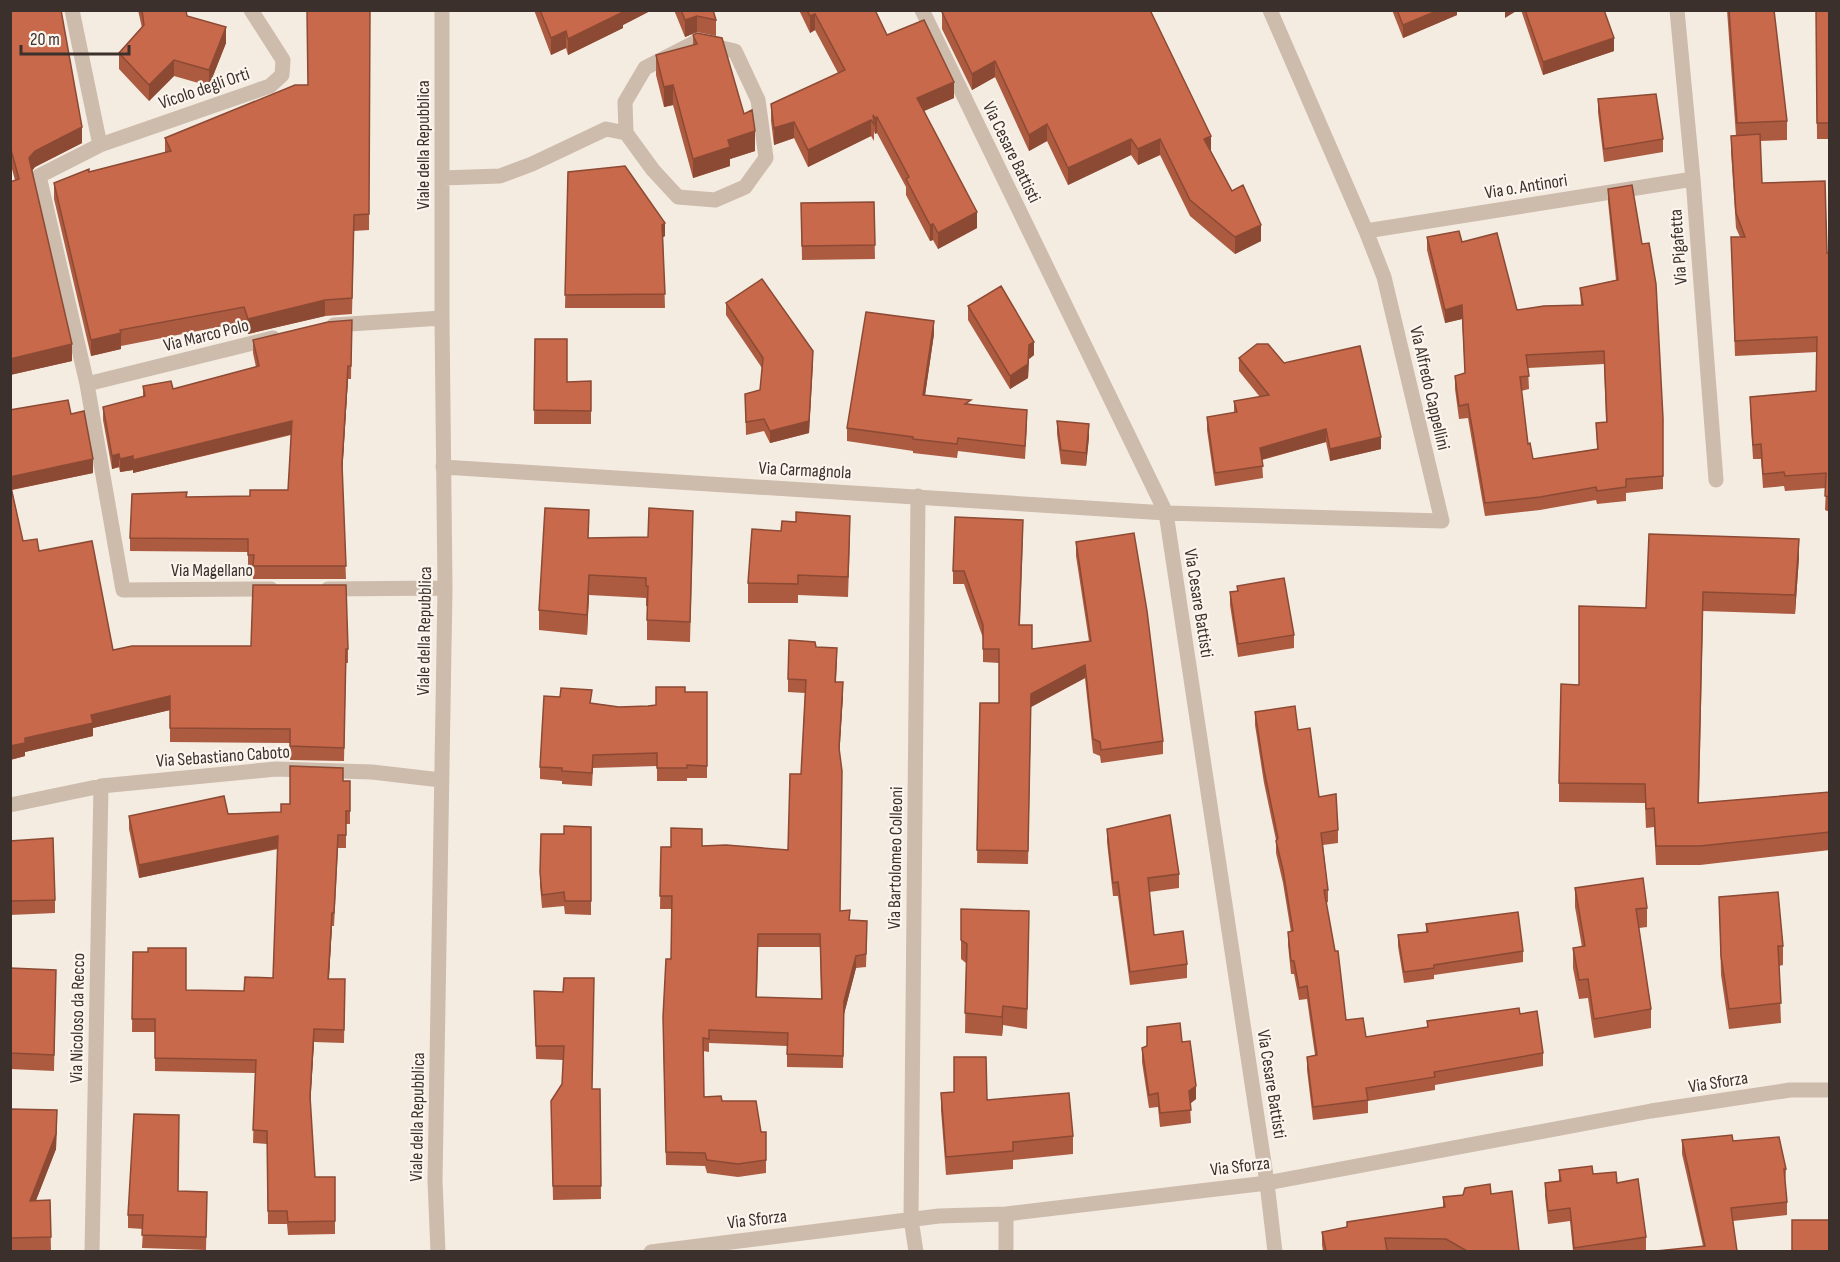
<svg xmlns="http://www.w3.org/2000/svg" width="1840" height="1262" font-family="'Sofia Sans Condensed',sans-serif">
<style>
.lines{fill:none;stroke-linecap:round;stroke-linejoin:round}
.minor{stroke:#cdbbac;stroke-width:15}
.wall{fill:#ac5a40;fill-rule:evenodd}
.shaded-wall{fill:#8c4a34}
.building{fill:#c8694b;stroke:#8c4a34;stroke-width:1.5;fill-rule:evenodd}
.labels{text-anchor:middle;stroke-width:4.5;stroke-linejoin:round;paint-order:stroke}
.street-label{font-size:18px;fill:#3b302b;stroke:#fbf5ee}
</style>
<rect width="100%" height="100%" fill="#f4ebe1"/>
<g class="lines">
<path class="minor" d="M72,10l28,135
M251,10l32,50 -1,15 -12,11 -170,59 -61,31 48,208 36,206 148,-1
M922,10l244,503 101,670 8,69
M1677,10l16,169 23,301
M442,178l58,-2 32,-12 74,-35 20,4 27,37 25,27 37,3 30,-13 21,-29 -8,-58 -23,-49 -39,-9 -51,26 -20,34 1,31
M1366,231l327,-52
M334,325l108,-7
M87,384l186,-46
M443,467l723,46 276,8 -58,-244 -18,-46 -96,-221
M328,589l117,-1
M10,805l91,-19 175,-17 96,3 69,8
M1006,1214v38
M92,1252l9,-466
M438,1252l-3,-71 10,-593 -3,-270v-308
M651,1252l288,-36 67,-2 261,-31 384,-72 139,-21h40
M916,1252l-5,-33 7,-723"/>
</g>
<path class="wall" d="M10,10l72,133 -47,24 -3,4 40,190 -62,14v-193l5,-2 -5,-18z
M138,10h48l1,6 39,27 -17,43 -35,-10 -25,25 -30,-32v-16l23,-25z
M370,10l-1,220 -15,1 -2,83 -27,2 -77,18 -4,-12 -123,24v3l-30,7 -37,-157v-16l35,-11 76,-19v-15l143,-53z
M534,10h118l-29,15v3l-55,27 -2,-7 -15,7z
M674,10h42l-3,2 3,8v16l-19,-4 -12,5z
M799,10h76l12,25 67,63 -30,13 53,117 -39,21 -5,-9 -3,1 -24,-46v-8l-29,-54 -2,1 -1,-3v10l-3,-5 -63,31 -14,-29 -20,7 -3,-24v-17l67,-31 -23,-43 -5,3z
M1392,10h65v5l-54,23z
M1521,10h83l10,41 -71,24z
M1727,10h47l13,111v19l-27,1 2,42 65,70h3v259l-5,-2 1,-22 -41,3 -1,-5 -21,2 -2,-29h-8l-3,-48v-14l66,-6 1,-39 -82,4 -4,-119h9l-4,-9 -5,-77v-15h5z
M1816,10h14v129h-13z
M942,12l269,139 21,40 29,50 -26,13 -45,-38 -30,-61 -22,10 -7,-10 -63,30 -21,-44 -18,10 -34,-74 -23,13 -30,-61z
M693,35l51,79 11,37 -25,8v7l-37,12 -20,-73 -9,2 -8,-32v-20l37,-9z
M1598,99l65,40v13l-59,10 -6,-50z
M568,172l97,64 -2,1 2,71h-100z
M1608,189l55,229v71l-37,4v8l-29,3 -1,-4 -56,10 -55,6 -17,-98 -9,1 -4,-30v-13l10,-2 -3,-55 -17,4 -18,-73v-13l35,5 55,68 64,-5 -1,-17 36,-8 -8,-78zM1604,364l2,58 -10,1 1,26 -64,10 -5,-15 -7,-53 8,-2 -1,-21z
M874,202l1,57 -73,1 -1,-57z
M726,303l87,60 -4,70 -39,10 -6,-12 -18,4 -1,-41 15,-4 2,-22 -36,-53z
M968,306l66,49 -5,4 -1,19 -18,11 -42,-69z
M352,320l-1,59h-3l-6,93 4,107h-93v-11h-5v-16l-118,-1v-13l57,-41 63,-1 38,-6 3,-55 -158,38v-3l-13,2 -1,-5 -7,2 -9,-49v-13l40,-10v-11l30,3 83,-22 -3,-14v-13z
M934,334l-9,61 46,9 56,20 -2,35 -67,-8 -1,7 -44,-5v-2l-66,-10v-13z
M535,339l32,43 24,-1v43h-57z
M1239,358l45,5 97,86 -51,12 -4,-19 -64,18 1,18 -48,8 -8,-56v-13l27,-4v-12l26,-4 -21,-26z
M10,410l61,4 22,59 -81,17 11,51 16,10 74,99 235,-1v14h-2l-2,98 -54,-1v-17l-120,-1v-32l-77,18v8l-68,16v4l-15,4z
M1057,421l32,16 -3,29 -25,-2 -4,-30z
M693,531l-3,111 -43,-2v-34h-1v-8l-57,-3 -2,40 -48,-5v-20l50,-72 59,-1z
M1023,534l-3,91 12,24 57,-8 -13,-85v-14l87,199v13l-62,9 -1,-7 -7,-3 -8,-75 -54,29 -3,157 -51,-1 3,-160h19v-40l-16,-1v-24l-19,-54h-11v-13z
M850,536l-2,61 -50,-2v8h-50v-20z
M1799,557l-4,57 -92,-3 -4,192 131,-11v58l-130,15h-44l-2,-38 -8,1 -1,-25 -86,-1v-19l20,-98 67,-77z
M1237,586l57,49v13l-56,9 -8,-52v-13l7,-1z
M816,647l21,14 -1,21 7,13 -4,56 1,160 10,9 17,14 -1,33 -10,1 -12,46 -1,54 -56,-1v-21l-78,-3v9l-6,-1 1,46 18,4 39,31h5v41l-28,4 -31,-4 -2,-7 -39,-1 -3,-135 8,-71 1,-50h-12l1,-62 41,-1 86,4 13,-76 4,-81 -17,-1v-13zM758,947h62l1,52 -64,-2z
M685,692h22v86h-20v3h-30v-15l-64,2 -1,18 -30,-2v-3l-22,-2v-12l52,-64 27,4 29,-1 8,-1z
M1255,712l43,18 21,67 19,33v13l-15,2 5,45v12l-2,1 20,117 20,17 61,-9v-7l93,-7 23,39v13l-108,19v5l-67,11v12l-55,7 -6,-50v-13l8,-2 -8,-56 -8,1 -5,-26h-3l-3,-29v-13h3l-8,-49 -7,-30v-13l-12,-57 -9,-58z
M343,781h7v43h-4v24h-8l-4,78h-2l-3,53h16l-1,64 -30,-1 -4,60 5,75h20v57l-47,1 -1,-11h-19l-1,-80 -14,-1 2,-70 -100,-2v-39h-23l1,-80 53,38 58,1 29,-13 5,-129 -139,29 -10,-49v-13l152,-4 9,-8z
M591,827v88l-26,-1 -1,-8 -22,2 -2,-23 1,-51h23z
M1107,829l72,45v14l-30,4 5,43 33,29v14l-57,7 -12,-89h-5l-6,-54z
M10,841l45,59v13l-45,2z
M1575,888l72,20v19l-8,1 12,81v19l-57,10 -6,-40 -9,1 -6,-31v-20l9,-1 -7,-40z
M1719,897l64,49v19l-4,1 2,57 -52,6 -8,-54z
M961,909l68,22 -2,98 -24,-4 -1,11 -37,-3 1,-70 -5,-4z
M1426,924l97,27v11l-89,13v4l-30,4 -6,-37v-11l28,-3z
M10,968l46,2 -2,101 -44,-2z
M534,991l58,98h8l1,110 -48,1 -2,-99 11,-17 1,-24 -27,-1z
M1182,1042l14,57 -6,5 1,19 -31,4 -2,-20 -9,1 -7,-46v-14z
M941,1093l46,7 86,36v18l-60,6v9l-67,6 -5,-65z
M10,1109l47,16 -1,24 -20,51h14l1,51h-41z
M1682,1140l51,1 53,28 -1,14 2,19v13l-54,6 4,30 -34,-5 -21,-92z
M1559,1170l34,4 24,9 29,54v13l-9,1h-64l-3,-30 -22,3 -3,-28v-13l14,-2z
M178,1191l29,14 -1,45 -64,-2 1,-19 -15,-1v-13z
M1491,1194l28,57h-196l-1,-6v-13l121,-25v-10z"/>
<path class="shaded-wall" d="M621,10h31l-29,15v3l-55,27v-16z
M1439,10h18v5l-54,23v-13z
M1505,10h13l-13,8z
M815,14v16l-5,3v-17z
M697,16v16l-12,5v-17z
M226,27v16l-17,43v-16z
M566,31v17l-15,7v-17z
M1614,38v13l-71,24v-13z
M174,60v16l-25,25v-16z
M995,61v16l-23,13v-16z
M954,82v16l-37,16v-16z
M673,85v20l-9,2v-20z
M877,117v16l-2,1v-16z
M871,120v16l-63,31v-17z
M794,122v16l-20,7v-17z
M1047,124v17l-18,10v-16z
M82,127v16l-47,24 -6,7v-16l6,-7z
M755,131v20l-25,8v7l-37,12v-19l35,-19z
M1211,136v16l-7,-13z
M1131,139v16l-63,30v-17z
M1160,139v16l-22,10v-16z
M977,212v16l-39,21v-16z
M665,223v13l-3,2v-13z
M933,224v16l-3,1v-16z
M1261,225v16l-26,13v-17z
M325,300v16l-77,18v-15z
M1462,305v14l-17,4v-13z
M934,321v13l-11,75v-14z
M121,333v16l-30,7v-16z
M1034,342v13l-5,4 -1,19 -18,11v-13l19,-31z
M72,344v17l-62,14v-16z
M813,351l-4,82 -39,10v-12z
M348,366v13l-6,98v-13z
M292,421v13l-159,39v-3l-13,2v-13z
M1089,424v13l-3,29v-13z
M1326,429v13l-66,18v-12z
M1381,437v12l-51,12v-12z
M119,454v13l-7,2v-13z
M93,459v14l-83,17v-13z
M1799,539v18l-4,57v-19z
M589,575v20l-2,40v-20z
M1085,665v13l-54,29 -3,157 3,-170z
M843,682v13l-4,65v-12z
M170,696v14l-77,18v8l-68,16v4l-15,4v-14l15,-8 66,-23z
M278,836v12l-139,30v-13z
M332,913v13l-4,66v-13z
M856,956v12l-12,46 -1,54 1,-67z
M1003,1006v19l-1,11v-19z
M314,1029v13l-4,67v-13z
M1196,1086v13l-7,5v-13z
M57,1110l-1,39 -26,67v-15z"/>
<path class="building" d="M10,10h51l21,117 -47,24 -6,7 43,186 -62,15v-177l9,-3 -9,-33z
M142,10h44l1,6 39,11 -17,43 -35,-10 -25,25 -30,-32 25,-28z
M307,10h63l-1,204 -15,1 -2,83 -27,2 -77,19 -4,-12 -124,23 1,3 -30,7 -37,-157 35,-14v3l82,-21 -6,-13 130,-53h13z
M540,10h82l1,2 -55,27 -2,-8 -15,7z
M681,10h32l3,10 -19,-4 -12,4z
M807,10h68l12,25 37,-15 30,62 -37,16 60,114 -39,21 -5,-9 -3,1 -24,-46 3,-2 -32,-60 -2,1 -2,-3 1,9 -3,-4 -63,30 -14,-28 -20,6 -3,-24 74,-34 -30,-56 -5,2z
M946,10h204l61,126 -7,3 28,52 11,-6 18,40 -26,12 -45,-37 -30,-61 -22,10 -7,-10 -63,29 -21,-44 -18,11 -34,-74 -23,13 -30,-62z
M1397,10h42l-36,15z
M1525,10h79l10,28 -71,24z
M1729,10h45l13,111 -50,2z
M1816,10h14v113h-13z
M697,33l25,5 22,76 8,-4 3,21 -27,9 2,7 -37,12 -20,-74 -9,2 -8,-32 41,-11 -4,-9z
M1656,94l7,45 -59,10 -6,-50z
M1760,134l2,49 63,-2 2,72h3v244l-5,-1 1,-23 -41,3 -1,-4 -21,2 -2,-30 -8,1 -3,-48 66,-6 1,-54 -82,4 -4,-104h14l-9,-24 -5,-77z
M625,166l40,57 -3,2 3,69 -100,1 3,-123z
M1632,185l10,59 7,-1 7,41 7,134v58l-37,3v8l-29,4 -1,-4 -56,10 -55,6 -17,-99 -9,2 -4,-30 10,-3 -3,-68 -17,5 -18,-73 32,-6 3,11 35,-9 20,77 27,-4 39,-1 -3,-17 38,-8 -10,-91zM1604,351l3,71 -11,1 2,26 -65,10 -3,-16 -2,1 -8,-67 9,-1 -3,-21z
M874,202l1,43 -73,1 -1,-43z
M762,279l51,72 -4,70 -39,10 -6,-12 -18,3 -1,-28 15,-4 3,-32 -37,-55z
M1001,286l33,56 -5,3 -1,19 -18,12 -42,-70z
M866,312l68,9 -11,74 48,5 -6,4 62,6 -2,36 -67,-8 -1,6 -44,-5v-2l-66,-9z
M352,320l-1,46h-3l-6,98 4,102h-93l1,-11h-6v-16l-118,-1 2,-44 55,-2 -1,5 64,-1v-6h38l4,-69 -159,39v-4l-13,3 -1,-5 -7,2 -9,-49 42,-11 -2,-10 28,-5 2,8 86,-23 -6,-26 75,-18z
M535,339h32v43l24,-1v30l-57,-1z
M1257,344h11l16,19 76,-17 21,91 -51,12 -4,-20 -66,19 3,18 -48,7 -8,-56 30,-5 -3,-11 35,-6 -30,-37z
M68,400l3,14 13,-3 9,48 -83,18v-67z
M1057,421l32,3 -3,29 -25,-3z
M10,483l13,58 14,-2 2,12 53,-10 21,109 19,-4h119l2,-61h93l2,64h-2l-2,99 -54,-2v-17l-120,-1v-32l-79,19 2,8 -68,15v5l-15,3z
M545,508l44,2 -1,28 60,-1 1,-29 44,3 -3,111 -43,-2 1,-34h-2v-8l-57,-3 -2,40 -48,-5z
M796,512l54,4 -2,61 -50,-2v9l-50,-1 4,-54 29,2 1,-10 14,1z
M955,517l68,3 -4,105h13v24l59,-8 -15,-99 58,-9 13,78 16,130 -62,9 -1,-8 -7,-3 -8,-74 -54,29 -3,157 -51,-1 3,-147h19v-54h-16v-24l-19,-54h-11z
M1649,534l150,5 -4,56 -92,-3 -5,211 132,-11v40l-130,14h-44l-2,-38 -8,1 -1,-25 -86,-1 2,-99 18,1v-79l67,2z
M1284,578l10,57 -56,9 -8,-52 8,-1 -1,-5z
M789,640l26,2 1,5 21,1 -2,34h8l-4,66 3,23 -2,140 10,-1 -1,10 18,1 -1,33 -10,2 -12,45 -1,55 -56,-2 1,-21 -79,-3v9l-6,-1 1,59 17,-1 1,5h34l5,31h5v28l-28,4 -31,-4 -2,-7 -39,-1 -3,-135 3,-58h5l1,-63h-12l1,-49h10v-19l31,1v17l24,-1 62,5 2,-76h11l5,-94 -18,-1zM758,934h62l2,65 -66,-2z
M656,687h29v5h22v74l-20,-1v3h-30v-15l-64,2 -1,18 -30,-2v-3l-22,-1 4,-71 16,1 1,-9 31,2 -2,13 29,4 29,-1 8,-1z
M1295,706l3,24 12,-2 9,69 17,-3 2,36 -17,3 7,57h-4l11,61h3l8,69 17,-2 3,19 62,-10 -1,-6 92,-13 1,6 17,-3 6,42 -109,19 1,5 -69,11 2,12 -55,7 -6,-50 10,-2 -10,-69 -8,2 -5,-27h-3l-3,-29 5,-1 -10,-61 -7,-29 2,-3 -14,-68 -9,-58z
M290,766l53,2v13h7v30h-4v24h-8l-4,78h-2l-4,66h17l-1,51 -30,-1 -4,67 5,81h20v44l-47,1 -1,-11h-19l-1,-80 -14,-1 3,-70 -101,-2v-39h-23l1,-67h15v-4h38v42l58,1 1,-14 28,1 5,-142 -139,29 -10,-49 95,-20 4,18 53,-2v-8h9z
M1170,815l9,59 -31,4 6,57 29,-4 4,33 -57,8 -12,-90 -5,1 -6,-54z
M564,826l27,1v74h-26l-1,-9 -22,3 -2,-23 1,-38h23z
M53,838l2,62 -45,1v-60z
M1643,878l4,30 -11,1 15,100 -57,10 -6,-40 -9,1 -6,-32 12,-2 -10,-58z
M1778,892l5,54h-5l3,57 -52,6 -8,-53 -2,-59z
M961,909l68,2 -2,98 -24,-3 -1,11 -37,-4 2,-69 -6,-4z
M1518,912l5,39 -89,14v3l-30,4 -6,-37 30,-3 -2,-8z
M10,968l46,2 -2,85 -44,-2z
M564,978h30l-2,111h8l1,97h-48l-2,-85 11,-17 2,-38h-28l-2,-55 29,1z
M1180,1023l2,19 8,-1 6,45 -7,5 2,19 -31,3 -2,-20 -9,2 -7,-47 5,-2v-19z
M954,1057h32l1,43 82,-7 4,43 -60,6v9l-67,6 -5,-64 13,-1z
M10,1109l47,1 -1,24 -26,67 20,-1 1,37 -41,1z
M134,1114l45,1 -1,76 29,1 -1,45 -64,-2 1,-20h-15z
M1732,1135l1,6 46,-4 7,32h-2l3,33 -56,6 6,43h-81l49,-5 -23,-106z
M1592,1166l1,8 23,-2 1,11 21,-4 8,58 -72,11 -4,-40 -22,3 -3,-28 16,-2 -2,-11z
M1490,1184l1,10 21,-3 7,60h-52l-21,-12 -61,-1 2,13h-61l-4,-19 25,-5v-5l98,-15 -2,-10 20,-2 2,-7z
M1792,1220h38v31h-38z"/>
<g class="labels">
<g class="street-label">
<text transform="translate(204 88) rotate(-19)" y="6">Vicolo degli Orti</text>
<text transform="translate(423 145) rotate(-90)" y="6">Viale della Repubblica</text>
<text transform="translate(1012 152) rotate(64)" y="6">Via Cesare Battisti</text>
<text transform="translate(1526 186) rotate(-9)" y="6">Via o. Antinori</text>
<text transform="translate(1678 247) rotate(-94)" y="6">Via Pigafetta</text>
<text transform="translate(206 335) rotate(-14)" y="6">Via Marco Polo</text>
<text transform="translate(1430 388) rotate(77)" y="6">Via Alfredo Cappellini</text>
<text transform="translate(805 470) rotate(3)" y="6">Via Carmagnola</text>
<text x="212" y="576">Via Magellano</text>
<text transform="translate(1199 603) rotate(81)" y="6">Via Cesare Battisti</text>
<text transform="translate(424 631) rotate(-89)" y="6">Viale della Repubblica</text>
<text transform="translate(223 756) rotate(-4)" y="6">Via Sebastiano Caboto</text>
<text transform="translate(895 858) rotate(-89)" y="6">Via Bartolomeo Colleoni</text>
<text transform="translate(77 1018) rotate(-89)" y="6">Via Nicoloso da Recco</text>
<text transform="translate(1718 1082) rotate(-9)" y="6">Via Sforza</text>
<text transform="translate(1272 1084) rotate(81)" y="6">Via Cesare Battisti</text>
<text transform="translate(417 1117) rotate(-89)" y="6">Viale della Repubblica</text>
<text transform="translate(1240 1166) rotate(-7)" y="6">Via Sforza</text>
<text transform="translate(757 1219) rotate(-7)" y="6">Via Sforza</text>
</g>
</g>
<rect width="1840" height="1262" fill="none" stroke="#3b302b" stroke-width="24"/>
<path d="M21 45v9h108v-9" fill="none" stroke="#3b302b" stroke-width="3"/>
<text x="30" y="45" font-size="18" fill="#3b302b" stroke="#fbf5ee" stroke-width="4.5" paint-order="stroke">20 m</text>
</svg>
